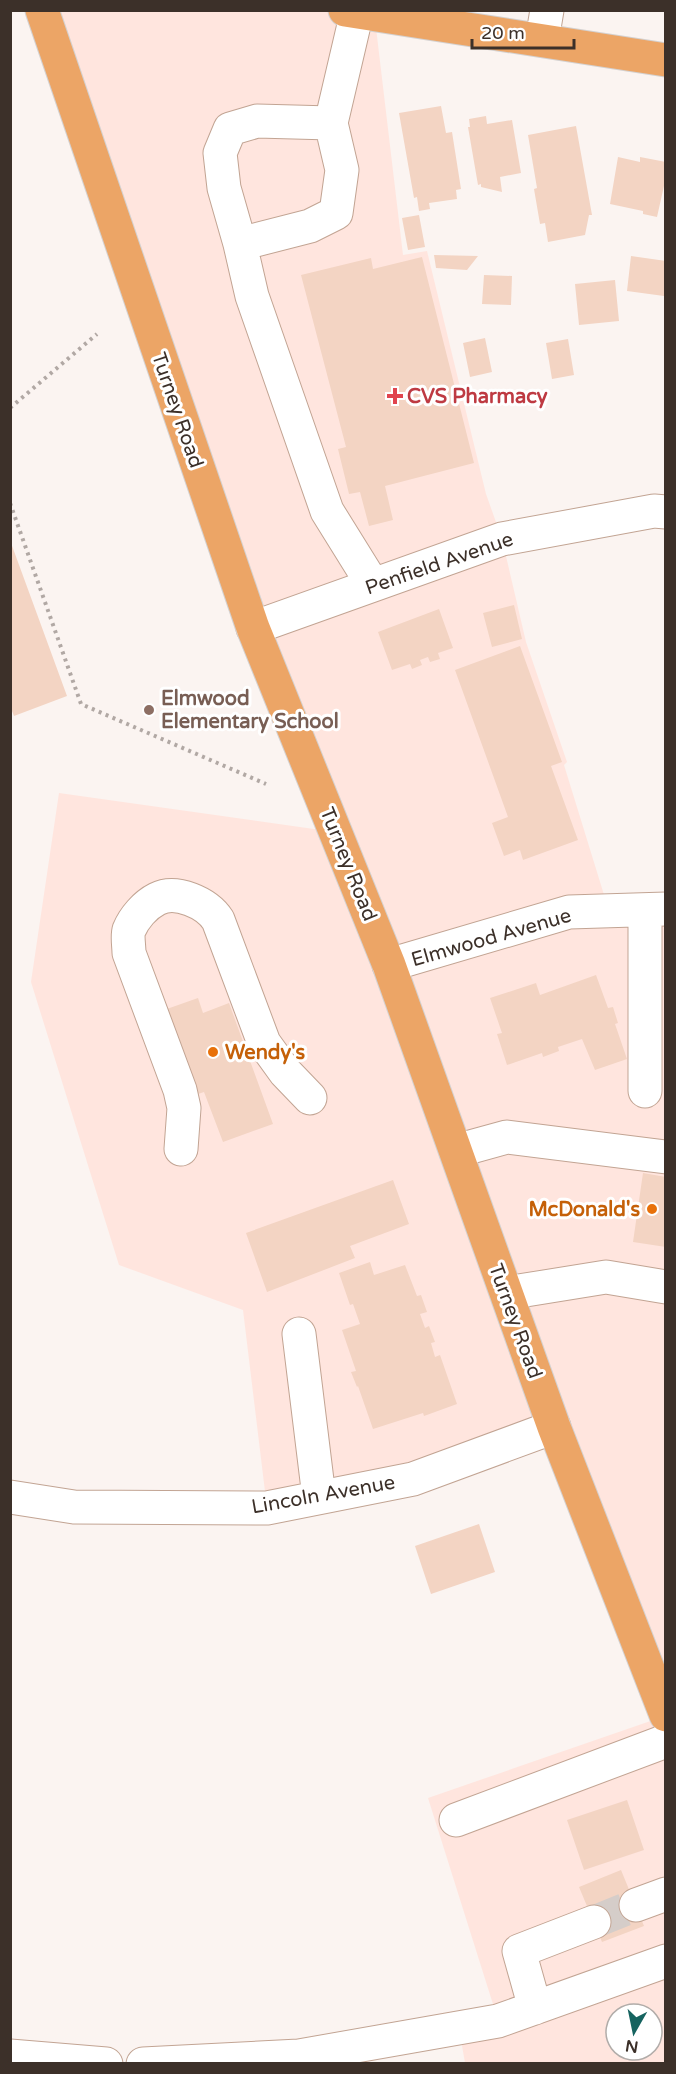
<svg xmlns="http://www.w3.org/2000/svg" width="676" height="2074" font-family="'Varela Round',sans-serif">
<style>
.commercial{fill:#ffe5de;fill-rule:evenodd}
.building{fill:#f3d4c3}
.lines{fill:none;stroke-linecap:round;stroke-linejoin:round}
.minor-tunnel{stroke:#d5cdc9;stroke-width:33;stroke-dasharray:33 16;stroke-linecap:butt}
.minor-casing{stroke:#c2a493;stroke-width:35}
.major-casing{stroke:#d4d1d0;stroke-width:35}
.path{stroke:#b1a8a4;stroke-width:4;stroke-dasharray:3 4.5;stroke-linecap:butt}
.minor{stroke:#fff;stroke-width:33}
.major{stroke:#eca566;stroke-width:33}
.health-dot{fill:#e0444e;stroke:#fff;stroke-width:2}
.education-dot{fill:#8d6e63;stroke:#fff;stroke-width:2}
.food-dot{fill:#e8710a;stroke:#fff;stroke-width:2}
.labels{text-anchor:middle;stroke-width:6;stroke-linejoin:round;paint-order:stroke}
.health-label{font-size:20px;font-weight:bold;fill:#be3a42;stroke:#fff;text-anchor:start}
.street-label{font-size:20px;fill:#3c3029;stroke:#fff}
.education-label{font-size:20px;font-weight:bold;fill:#785e54;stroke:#fff;text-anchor:start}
.food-label{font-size:20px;font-weight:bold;fill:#c56008;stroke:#fff;text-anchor:start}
</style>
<rect width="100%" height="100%" fill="#fbf4f1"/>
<path class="commercial" d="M42,11h332l29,244 24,-4 59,243 16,45 24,103 41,120 -3,3 45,146 56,-2v806l-111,-288 -287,81 -24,-198 -124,-45 -88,-283 28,-189 276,39z
M665,1716v347h-200l-6,-35 39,-8 -70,-222zM616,2014h36v36h-36z"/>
<path class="building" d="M441,106l5,27 6,-1 9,57 -5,1 1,9 -28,4 1,6 -11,2 -2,-14 -3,1 -15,-85z
M486,116l1,8 25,-4 9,53 -21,4 2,15 -21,-5v-3l-3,1 -10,-58h2l-1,-8z
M576,126l16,89h-3l-4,20 -37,7 -3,-19 -5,1 -6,-35 3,-1 -9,-53z
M618,157l22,5v-5l26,5v15l-9,40 -14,-3v-3l-33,-7z
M419,215l6,32 -17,3 -6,-32z
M434,255l44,1 -11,14 -31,-2z
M631,256l35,5 -2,35 -37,-5z
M422,257l52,206 -89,23 8,34 -24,6 -9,-34 -11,2 -11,-45 8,-2 -45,-172 70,-17 2,11z
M484,275l28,1 -1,29 -29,-1z
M615,280l4,41 -40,4 -4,-41z
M485,338l7,34 -22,5 -7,-34z
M568,339l6,36 -22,4 -6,-36z
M11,543l56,153 -53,20 -4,-10z
M514,605l8,34 -30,8 -9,-34z
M439,609l14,39 -15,5 2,6 -10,3 -2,-5 -8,3 2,5 -10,4 -2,-5 -18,6 -14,-38z
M520,646l42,116 -11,4 27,74 -55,20 -3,-10 -16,6 -12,-33 16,-6 -53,-147z
M596,975l12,33 5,-1 5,16 -3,1 12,35 -32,11 -13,-31 -24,8 1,4 -16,6 -1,-4 -35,12 -10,-31 5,-1 -12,-35 46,-15 4,12z
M198,998l5,15 26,-10 44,121 -50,18 -19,-50 -9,3 -31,-85z
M643,1173l23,4v70l-33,-5z
M393,1180l16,44 -59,22 5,12 -88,34 -21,-59z
M370,1262l4,13 31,-10 12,31 4,-1 6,17 -7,2 5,14 4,-2 6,16 -4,1 4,14 5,-2 17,49 -33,12 -1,-3 -50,16 -15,-43 -1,1 -6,-15 5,-1 -14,-41 18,-6 -7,-20 -3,1 -11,-32z
M479,1524l16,48 -64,22 -16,-48z
M627,1800l17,50 -60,20 -17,-50z
M621,1870l23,56 -42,16 -23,-55z"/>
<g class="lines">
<path class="minor-tunnel" d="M594,1922l42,-17"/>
<g class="minor-casing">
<path id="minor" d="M357,12l-26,111 11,47 -6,43 -26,13 -70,18 12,52 75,215 46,74
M542,40l5,-30
M240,244l-16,-56 -4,-35 10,-24 27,-8 74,2
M253,628l249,-89 152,-28 12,1
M389,965l180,-53 97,-3
M645,1091v-181
M181,1149l3,-41 -4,-18 -51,-137c0,-7 -2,-17 0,-23 5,-12 16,-25 28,-31 19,-10 50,4 61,21l46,123 21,29 25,26
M456,1151l51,-14 159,20
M507,1293l99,-16 60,10
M299,1334l20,163
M10,1497l64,10 193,1 146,-29 141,-52
M456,1820l210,-79
M636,1905l30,-11
M535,2008l-16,-57 75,-29
M10,2056l96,8
M143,2064l156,-8 199,-35 168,-60"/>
</g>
<g class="major-casing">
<path id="major" d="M42,10l211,618 136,337 165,462 112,288
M345,10l321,50"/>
</g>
<path class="path" d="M10,408l87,-74
M10,503l71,201 185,80"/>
<use href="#minor" class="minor"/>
<use href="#major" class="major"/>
</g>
<path class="health-dot" d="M392 387h6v6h6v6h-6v6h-6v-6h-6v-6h6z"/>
<circle class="education-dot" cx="149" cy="710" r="6"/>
<g class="food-dot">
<circle cx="213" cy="1052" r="6"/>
<circle cx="652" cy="1209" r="6"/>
</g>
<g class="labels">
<g class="health-label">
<text x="407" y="403">CVS Pharmacy</text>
</g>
<g class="street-label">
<text transform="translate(178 410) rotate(71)" y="7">Turney Road</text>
<text transform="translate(439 563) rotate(-19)" y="7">Penfield Avenue</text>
<text transform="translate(349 864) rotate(68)" y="7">Turney Road</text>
<text transform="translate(491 937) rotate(-16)" y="7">Elmwood Avenue</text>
<text transform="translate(516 1321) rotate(70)" y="7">Turney Road</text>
<text transform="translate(323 1494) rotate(-10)" y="7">Lincoln Avenue</text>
</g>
<g class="education-label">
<text x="161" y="705">Elmwood<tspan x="161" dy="23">Elementary School</tspan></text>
</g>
<g class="food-label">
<text x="225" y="1059">Wendy's</text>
<text x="640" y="1216" text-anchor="end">McDonald's</text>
</g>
</g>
<rect width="676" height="2074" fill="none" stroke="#3c3029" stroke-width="24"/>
<g transform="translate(634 2032) rotate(189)"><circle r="28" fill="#ffffff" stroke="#b1aca9" stroke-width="1.5"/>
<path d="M0-4.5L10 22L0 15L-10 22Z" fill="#15635f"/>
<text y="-9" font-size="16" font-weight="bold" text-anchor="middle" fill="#3c3029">N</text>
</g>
<path d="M472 39v9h102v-9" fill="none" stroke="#3c3029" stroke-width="3"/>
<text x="481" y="39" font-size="18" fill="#3c3029" stroke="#ffffff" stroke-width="4.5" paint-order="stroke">20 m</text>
</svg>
